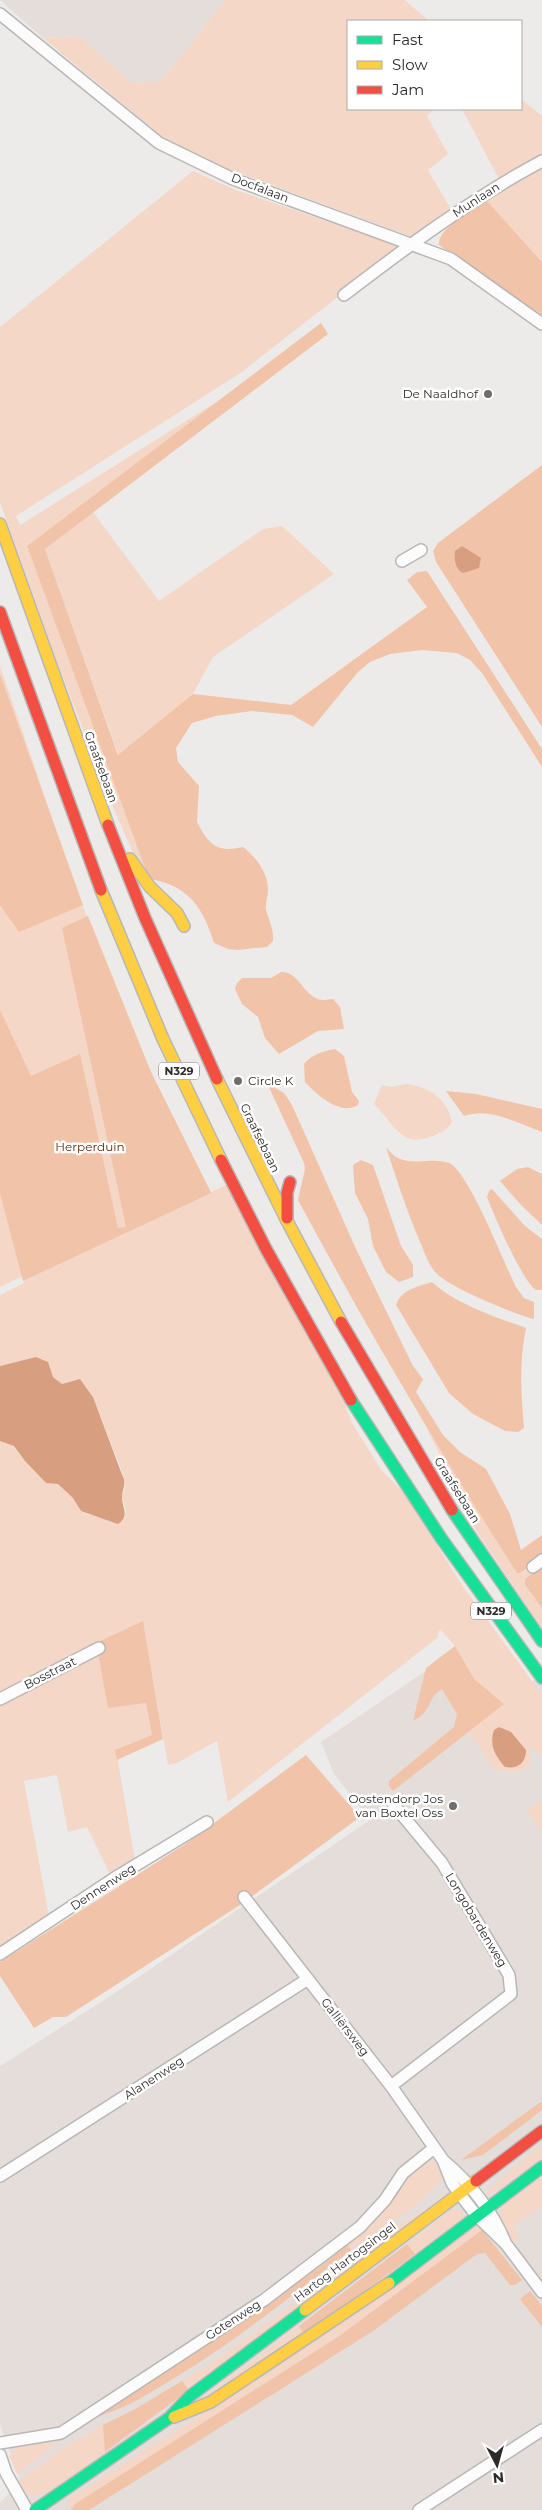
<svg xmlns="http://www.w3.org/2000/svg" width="542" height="2510" font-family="Montserrat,sans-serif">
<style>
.built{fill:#e4ddd9}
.green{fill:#f4d7c7}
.forest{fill:#f1c3a8}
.water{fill:#d79f7f}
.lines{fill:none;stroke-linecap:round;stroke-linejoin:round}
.street-casing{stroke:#b9b7b6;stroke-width:14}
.fast-casing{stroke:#b9b7b6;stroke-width:14}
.slow-casing{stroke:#b9b7b6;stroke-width:14}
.jam-casing{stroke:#b9b7b6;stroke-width:14}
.street{stroke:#fcfcfc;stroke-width:11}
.fast{stroke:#16e098;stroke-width:11}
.slow{stroke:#ffcf43;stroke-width:11}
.jam{stroke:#f24e42;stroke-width:11}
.poi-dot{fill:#706e6d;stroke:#fff;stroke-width:2}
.labels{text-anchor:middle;stroke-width:5;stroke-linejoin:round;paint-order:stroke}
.shield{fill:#fff;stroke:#6c6b6a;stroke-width:1}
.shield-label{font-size:11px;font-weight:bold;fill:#2d2b2a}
.street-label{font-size:12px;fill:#2d2b2a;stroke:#fff}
.poi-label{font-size:12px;fill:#2d2b2a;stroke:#fff;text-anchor:end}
.park-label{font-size:12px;fill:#5f2b06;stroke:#fff}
</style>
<rect width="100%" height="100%" fill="#edebe9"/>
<path class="built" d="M0,0h226l-65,81 -29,2 -54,-47 -35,2z
M464,1645l36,62 42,-33v836h-542v-7l20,-21 -20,-58v-358l112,-71 258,-175 -36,-46 -13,-32z"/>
<path class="green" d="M226,0h179l24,21h-81v88h86l-7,7 21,38 -20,16 24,41 -37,27 -214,-79 -37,-21 -121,-100 35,-2 54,47 29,-2z
M521,99l21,17v38l-43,25 -37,-70h59z
M542,167v95l-55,-61z
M193,171l43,19 166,57 -163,127 -223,142 4,9 201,-126 -194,147 122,333 -10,-13 -26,-59 -56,-145 -57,-160v-175z
M93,512l66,89 104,-72 19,-3 52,48 -121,83 -20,37 -74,62 -74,-207z
M0,666l79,230 55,142 77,154 17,-8 111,205 13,34 30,48 22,22 60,95 78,107v62l-8,-10 -5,3c7,27 -19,23 -35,19l-26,-38 36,-27 -30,-25 -19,-33 -15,-17 -3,9 -209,164 -11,-61 -40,22 -9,2 -25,-143 -143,71v-252l14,5 11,15 21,22 12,1 15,14 8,13 5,3 37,7 3,-10 -4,-15 3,-8 -4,-19 -28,-72 -13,-18 -18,5 -9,-7 -5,-15 -11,-5 -37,9v-71l24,-12 -1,-2 182,-86 -13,1 -192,91z
M406,1084c23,3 41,14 46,38 -4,8 -11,10 -19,14 -33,13 -38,-12 -59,-32l8,-19 10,2z
M424,1423l93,150 11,-7 5,6 -8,7v6l17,23v21l-83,-124 -1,-14z
M98,1654l10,53 38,-4 6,32 -36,15 19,110 -24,16 -24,-49 -19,5 -11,-57 -33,6 25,135 -49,31v-243z
M542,1799v34l-15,-22z
M542,2144v14l-55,39 2,-8z
M430,2161l8,2 7,11c-23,34 -62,52 -94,76l-4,-5 23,-21 45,-55z
M542,2173v33l-27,19v4l4,9 -6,5 -11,-19 -1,-21z
M446,2193l-3,5 -254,192 -7,-9c69,-41 131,-93 194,-142 23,-17 49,-26 70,-46z
M451,2210l10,1 2,4 -3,5 -45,34 -8,-10z
M478,2225l4,5 -144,107 -266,170 -5,-7 174,-111z
M299,2326l6,9 -108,68z
M103,2425l2,27c-13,10 -61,53 -77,42 -5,-3 -7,-9 -9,-13l40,-30z
M56,2441l-7,9 -32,24 -8,-18 8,-8z"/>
<path class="forest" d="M487,201l55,61v55l-103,-72c-2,-17 35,-35 48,-44z
M321,323l7,11 -283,215 73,206 75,-61 98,11 136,-98 -20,-27 10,-8 10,-1 115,178v18l-60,-94 -12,-13 -13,-7 -35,-3 -32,4 -20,8 -12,10 -45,55 -21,-12 -40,-4 -36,5 -24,7 -16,25 2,14 21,24 -2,36c12,23 20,31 46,25 13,10 25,26 25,43 0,7 -3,13 -2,20 3,11 8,19 7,31l-6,6 -30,3 -9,-1 -14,-6c-11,-36 -26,-58 -65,-64l-122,-333z
M542,465v262l-106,-165 -3,-11 5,-8z
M0,674l83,231 -64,27 -19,-27z
M88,916l63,156 60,121 -188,88 -23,-88v-183l31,66 49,-22 38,174 8,-1 -64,-299z
M281,972c17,-1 21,21 37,27 4,2 11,0 15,0l7,8 4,22 -26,2 -39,23 -14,-16 -7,-21 -16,-13 -7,-15 2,-6 5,-5h29z
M335,1049l9,7 8,36 7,9 -1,4c-18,11 -41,-10 -53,-23l-1,-18c8,-10 20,-13 31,-15z
M267,1083l17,10 8,12 64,144 57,117 10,13 -7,13 27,43 17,17 26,17 24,45 11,36 21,-15v21l-22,17h-3c-78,-122 -151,-246 -219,-373l7,-31 -1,-6z
M446,1091l30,3 66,15v23c-25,-9 -52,-25 -78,-16z
M386,1147c18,25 39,8 63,16 19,7 56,102 67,124l8,11 10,4v17c-20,-5 -83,-31 -97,-45 -8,-8 -12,-20 -16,-30 -14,-32 -24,-64 -35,-97z
M361,1160l12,5 28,81 12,19v12l-14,5 -13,-10 -13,-26 -5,-27 -13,-26 -2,-28z
M528,1167l14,7v51l-21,-20 -21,-24 17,-12z
M492,1189l33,37 17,13v51h-6c-14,-9 -42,-75 -49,-93l2,-6z
M432,1282c24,22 63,35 94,46 -7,34 -5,65 -2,100l-6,4 -13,-1 -32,-17 -24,-21 -53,-88c6,-16 21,-18 36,-23z
M542,1565v43l-17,-23v-6z
M143,1621l20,118 -46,21 -2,-10 37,-15 -6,-32 -38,5 -12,-65z
M455,1646l19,33 30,25 -111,87 -4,-5v-5l65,-54 3,-13 -15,-25c-16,10 -9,22 -29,32l13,-53z
M306,1755l54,62 -117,86 -177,114h-13l-19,11 -34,-52v-14l187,-119z
M542,2101v9l-59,45 -22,5z
M482,2230l40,50 -7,5h-5l-25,-32 -8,1 -104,77 -284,179h-18l4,-6 263,-167z
M407,2244l8,10 -110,81 -6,-9z
M347,2245l4,5c-59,45 -116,92 -180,130 -26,16 -50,31 -79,38l169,-108 64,-47z
M530,2291l12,15v21l-22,-28z
M182,2381l7,9 -84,62 -2,-27 34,-17z"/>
<path class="water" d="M462,546l19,12 -2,10 -16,5c-8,-4 -9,-14 -8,-22z
M36,1357l12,5 5,15 9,7 18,-5 13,18 31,83c1,7 -2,11 -2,17 0,11 8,19 -4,27l-37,-13 -8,-13 -15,-14 -12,-1 -21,-22 -11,-15 -14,-5v-75z
M499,1727l12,5 15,18c0,14 -9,19 -21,17 -10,-12 -16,-21 -11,-37z"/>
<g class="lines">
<g class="street-casing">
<path id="street" d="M0,14l159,129 74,36 218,80 91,65
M344,295c64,-49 127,-96 198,-134
M402,561l19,-11
M533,1567l9,-7
M0,1699l99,-51
M244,1897l147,189 52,74 9,23 7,10 17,22 30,29 36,48
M0,1954l113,-75 94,-57
M391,2086l120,-92 -2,-19 -67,-112 -49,-59
M445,2162c25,21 48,50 60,80
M0,2176l308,-197
M0,2443l61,-10 203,-133 96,-73 25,-27 18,-27 31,-25
M0,2455l6,18 21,37
M419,2510l123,-80"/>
</g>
<g class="fast-casing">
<path id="fast" d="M351,1400l90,138 101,140
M452,1510l90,131
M389,2283l153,-116
M35,2510l134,-92 21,-22 115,-86"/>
</g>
<g class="slow-casing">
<path id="slow" d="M0,524l108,301
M130,859l20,28 27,26 7,13
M101,890l62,149 58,121
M217,1079l70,142 54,101
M305,2310l171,-129
M174,2417l37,-15 178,-119"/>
</g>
<g class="jam-casing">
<path id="jam" d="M0,612l101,278
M108,825l37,93 72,161
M221,1160l45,89 85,151
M287,1218v-25l3,-11
M341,1322l111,188
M476,2181l66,-50"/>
</g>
<use href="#street" class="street"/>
<use href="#fast" class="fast"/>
<use href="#slow" class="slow"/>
<use href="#jam" class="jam"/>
</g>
<g class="poi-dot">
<circle cx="488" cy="394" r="5"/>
<circle cx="238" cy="1081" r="5"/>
<circle cx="453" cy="1806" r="5"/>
</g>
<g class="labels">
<g class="shield">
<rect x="159" y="1062.5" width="40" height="17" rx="4"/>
<rect x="471" y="1602.5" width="40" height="17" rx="4"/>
</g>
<g class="shield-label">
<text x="179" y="1075">N329</text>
<text x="491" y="1615">N329</text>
</g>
<g class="street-label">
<text transform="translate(260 188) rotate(21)" y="4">Docfalaan</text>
<text transform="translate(476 200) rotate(-33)" y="4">Munlaan</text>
<text transform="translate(101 767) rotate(70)" y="4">Graafsebaan</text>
<text transform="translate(260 1138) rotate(64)" y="4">Graafsebaan</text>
<text transform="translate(457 1490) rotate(58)" y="4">Graafsebaan</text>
<text transform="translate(50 1673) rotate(-27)" y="4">Bosstraat</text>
<text transform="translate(103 1887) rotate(-33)" y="4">Dennenweg</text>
<text transform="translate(476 1920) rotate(59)" y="4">Longobardenweg</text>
<text transform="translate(345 2027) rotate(52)" y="4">Galliërsweg</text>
<text transform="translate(154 2078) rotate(-33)" y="4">Alanenweg</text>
<text transform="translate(345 2262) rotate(-37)" y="4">Hartog Hartogsingel</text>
<text transform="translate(233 2320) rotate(-33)" y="4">Gotenweg</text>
</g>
<g class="poi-label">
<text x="478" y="398">De Naaldhof</text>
<text x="248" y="1085" text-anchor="start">Circle K</text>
<text x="443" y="1803">Oostendorp Jos<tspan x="443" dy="14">van Boxtel Oss</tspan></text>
</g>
<g class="park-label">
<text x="90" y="1151">Herperduin</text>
</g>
</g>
<rect x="347" y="20" width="175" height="90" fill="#ffffff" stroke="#abaaaa"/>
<rect x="357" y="36" width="25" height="8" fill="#16e098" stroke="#abaaaa"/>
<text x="392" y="45" font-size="15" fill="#2d2b2a">Fast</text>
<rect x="357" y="61" width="25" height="8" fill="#ffcf43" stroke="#abaaaa"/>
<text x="392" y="70" font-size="15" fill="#2d2b2a">Slow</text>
<rect x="357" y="86" width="25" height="8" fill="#f24e42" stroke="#abaaaa"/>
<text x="392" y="95" font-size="15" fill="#2d2b2a">Jam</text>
<g transform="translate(497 2465) rotate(174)" stroke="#ffffff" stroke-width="4" paint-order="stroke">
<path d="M0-4L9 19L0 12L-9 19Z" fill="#2d2b2a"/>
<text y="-8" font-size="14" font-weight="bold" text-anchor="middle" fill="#2d2b2a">N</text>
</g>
</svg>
